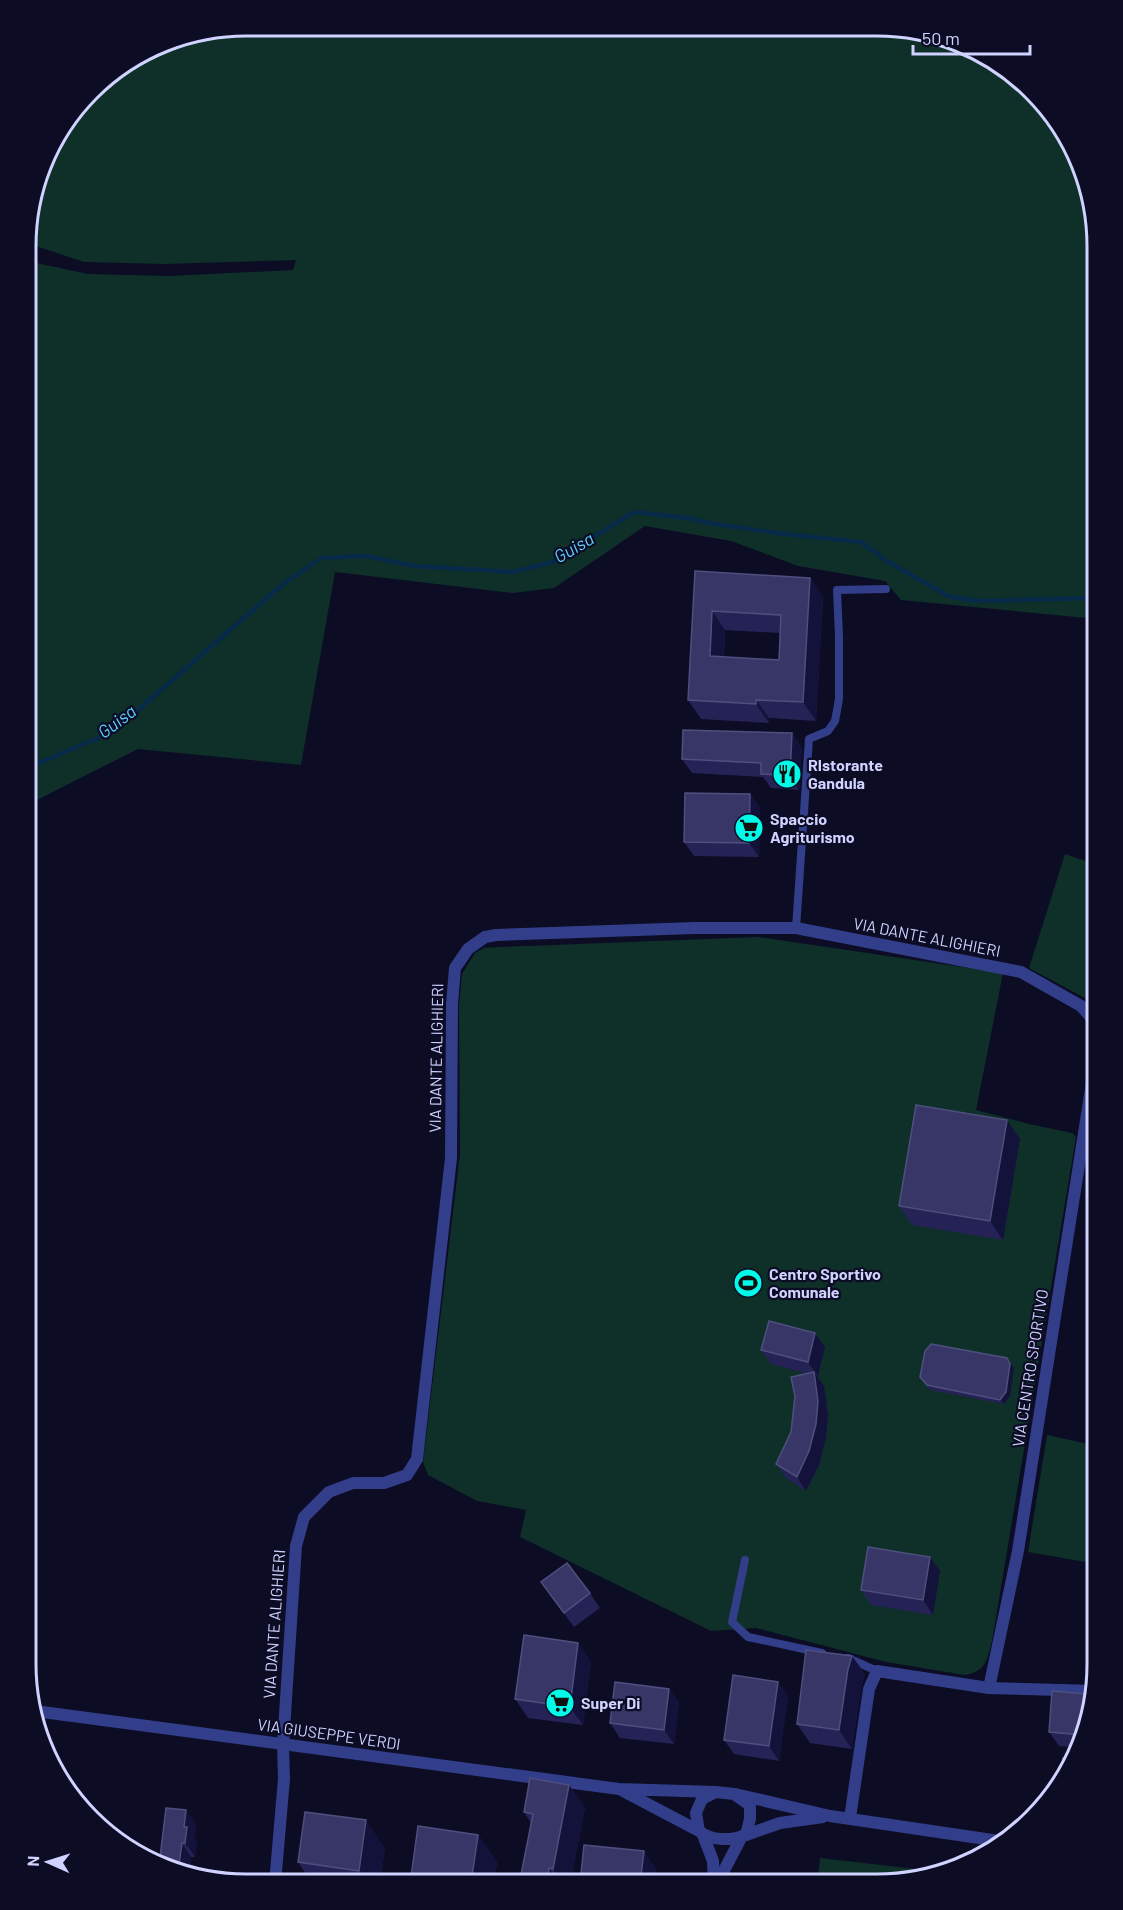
<svg xmlns="http://www.w3.org/2000/svg" width="1123" height="1910" font-family="Barlow,sans-serif">
<style>
.green{fill:#0e3029}
.lines{fill:none;stroke-linecap:round;stroke-linejoin:round}
.stream{stroke:#072a49;stroke-width:4.5}
.service{stroke:#323e89;stroke-width:8}
.minor{stroke:#323e89;stroke-width:12}
.tertiary{stroke:#323e89;stroke-width:12}
.wall{fill:#252355;fill-rule:evenodd}
.shaded-wall{fill:#13123a}
.building{fill:#373667;stroke:#4f4f7f;stroke-width:1.5;fill-rule:evenodd}
.labels{text-anchor:middle;stroke-width:4.5;stroke-linejoin:round;paint-order:stroke}
.poi-label{font-size:16px;font-weight:bold;fill:#d0d3ff;stroke:#0c0c25;text-anchor:start}
.street-label{font-size:16px;fill:#d0d3ff;stroke:#0c0c25}
.water-label{font-size:18px;font-style:italic;fill:#5ed0ff;stroke:#0c0c25}
.rim{fill:none;stroke:#d0d3ff;stroke-width:3}
</style>
<rect width="100%" height="100%" fill="#0c0c25"/>
<path class="green" d="M246,26l660,1 56,15 49,29 41,41 29,50 16,84v373l-196,-19 -16,-19 -87,-15 -67,-25 -86,-15 -91,62 -41,5 -178,-21 -34,193 -163,-16 -111,56v-544l61,13 81,2 124,-6 3,-10 -131,4 -81,-2 -57,-19v-25l21,-70 52,-67 62,-39z
M1065,854l32,11v144l-5,-7 -63,-34z
M758,937l245,36 -27,137 53,14 43,9 4,4 -84,504c-5,18 -5,30 -27,34l-79,-13 -130,-34 -45,3 -191,-94 6,-27 -49,-9 -49,-26 -5,-13 37,-308 -1,-148 3,-32 13,-21 9,-5 16,-1z
M1047,1435l50,11v118l-69,-12z
M820,1858l122,14 -65,12h-60z"/>
<g class="lines">
<path class="stream" d="M27,768l76,-32 35,-26 144,-125 39,-27 46,-2 47,10 99,6 40,-10 81,-50 54,6 27,6 69,10 77,8 26,19 61,35 28,5 121,-3"/>
<path class="service" d="M796,928l13,-189 19,-8 7,-10 4,-22v-62l-2,-47 49,-1
M745,1560l-13,62 16,15 74,16
M848,1658l29,13"/>
<path class="minor" d="M989,1688l29,-137 79,-500
M735,1794l95,22 176,26
M850,1818l19,-129 8,-18 112,17 105,3
M746,1835l34,-12 43,-6
M275,1883l9,-104 -1,-34 13,-199 8,-29 25,-25 24,-9h31l23,-8 10,-16 34,-301 1,-154 3,-36 13,-19 17,-12 11,-2 198,-7h102l225,44 60,34 16,18"/>
<path class="tertiary" d="M35,1711l584,78 97,3
M623,1791l76,40
M716,1792l18,2 16,11v14l-4,16c-15,6 -35,6 -47,-4l-3,-18 6,-14z
M703,1835l10,26 1,23
M717,1884l25,-48"/>
</g>
<path class="wall" d="M695,571l115,7 13,19 -7,124 -47,-3v5l-68,-4 -13,-19zM725,630l55,3 -1,27 -55,-3z
M792,733l10,15 -3,42 -28,-2 -8,-11 -71,-4 -10,-14z
M750,794l10,14 -1,49 -65,-1 -10,-14z
M1020,1139l-17,101 -91,-15 -13,-19z
M825,1347l-7,29h-1l7,10 4,29 -2,23 -7,27 -13,26 -20,-13 -10,-14 15,-32 17,-58 -37,-10 -10,-14z
M1014,1368l-4,28 -6,8 -74,-14 -10,-13z
M940,1571l-7,44 -62,-10 -10,-15z
M541,1582l49,11 10,15 -26,19z
M852,1656l13,18 -4,14 -9,61 -42,-6 -13,-19z
M591,1661l-8,64 -55,-7 -13,-19z
M669,1689l10,14 -5,41 -54,-6 -10,-15z
M788,1696l-9,65 -45,-7 -10,-14z
M1092,1702l-11,46 -22,-2 -10,-14z
M569,1785l16,23 -15,76 -52,-1 3,-8 10,-52 -7,-11z
M186,1810l10,15 -2,13 3,4 -2,15h-4l-2,18 -28,-7z
M478,1835l19,27 -3,21h-79l-4,-6z
M385,1848l-5,35h-68l-14,-21z"/>
<path class="shaded-wall" d="M810,578l13,19 -7,124 -13,-19z
M712,611l13,19 -2,45 -13,-19z
M756,700l13,18v5l-13,-19z
M792,733l10,15 -3,42 -9,-14z
M750,794l10,14 -1,49 -10,-14z
M1007,1120l13,19 -17,101 -13,-19z
M815,1333l10,14 -7,29 -10,-14z
M1007,1358l7,10 -4,28 -6,8 -4,-4z
M814,1372l10,14 4,29 -2,23 -7,27 -13,26 -9,-14z
M930,1557l10,14 -7,44 -10,-15z
M578,1643l13,18 -8,64 -13,-18z
M852,1656l13,18 -4,14 -9,61 -13,-19 9,-61z
M778,1682l10,14 -9,65 -10,-15z
M669,1689l10,14 -5,41 -10,-14z
M1086,1694l6,8 -9,34 -1,-1z
M569,1785l16,23 -15,76h-7l-10,-15z
M186,1810l10,15 -2,13 3,4 -2,15 -10,-14 -1,-16z
M366,1820l19,28 -5,35h-13l-8,-12z
M478,1835l19,27 -3,21h-23z
M182,1843l9,14 -2,18 -11,-3z
M644,1851l13,19 -1,14h-16z
M549,1868l11,16h-13z"/>
<path class="building" d="M695,571l115,7 -7,124 -47,-2v4l-68,-4zM712,611l69,4 -2,45 -69,-4z
M683,730l109,3 -2,43 -29,-2v-11l-79,-4z
M685,793l65,1 -1,49 -65,-1z
M916,1105l91,15 -17,101 -91,-15z
M769,1321l46,12 -7,29 -47,-12z
M931,1344l76,14 3,6 -4,28 -6,8 -73,-15 -7,-8 5,-26z
M814,1372l4,29 -2,23 -7,27 -12,26 -21,-13 15,-32 4,-36 -4,-19z
M868,1547l62,10 -7,43 -62,-10z
M567,1563l23,30 -26,20 -23,-31z
M524,1635l54,8 -8,64 -55,-8z
M806,1650l46,6 -4,13 -9,61 -42,-6z
M733,1675l45,7 -9,64 -45,-6z
M615,1682l54,7 -5,41 -54,-7z
M1052,1691l34,3 -4,41 -33,-3z
M1063,1758l11,1 -14,25z
M530,1778l39,7 -16,84 -4,-1 -2,16 -29,-1 1,-8h2l12,-61 -9,-2z
M166,1808l20,2 -2,17h3l-2,16h-3l-4,29 -19,-6z
M305,1812l61,8 -7,51 -61,-9z
M418,1826l60,9 -7,48h-15l-45,-6z
M584,1845l60,6 -4,33h-60z"/>
<defs>
<g id="restaurant-disc" transform="scale(1.5)"><circle r="9.5" fill="#00fbe9" stroke="#0c0c25"/><path d="M-5-6h1v4h1v-4h1v4h1v-4h1v5L-1.5 .5V6h-2V.5L-5-1ZM5-6V6H3V1.5H1.5Q1.5-4 5-6Z" fill="#111"/></g>
<g id="supermarket-disc" transform="scale(1.5)"><circle r="9.5" fill="#00fbe9" stroke="#0c0c25"/><path d="M-6-5.5h2.5l.6 2H6L4.5 2H-2.5L-4.4-4H-6ZM-1.5 3.2a1.3 1.3 0 1 0 .1 0ZM3 3.2a1.3 1.3 0 1 0 .1 0Z" fill="#111"/></g>
<g id="stadium-disc" transform="scale(1.5)"><circle r="9.5" fill="#00fbe9" stroke="#0c0c25"/><path d="M0-5a6.5 5 0 1 0 0 10a6.5 5 0 1 0 0-10ZM-3.5-1.8h7v3.6h-7Z" fill="#111"/></g>
</defs>
<g fill-rule="evenodd">
<use href="#restaurant-disc" x="787" y="774"/>
<use href="#supermarket-disc" x="749" y="828"/>
<use href="#stadium-disc" x="748" y="1283"/>
<use href="#supermarket-disc" x="560" y="1703"/>
</g>
<g class="labels">
<g class="poi-label">
<text x="808" y="771">RIstorante<tspan x="808" dy="18">Gandula</tspan></text>
<text x="770" y="825">Spaccio<tspan x="770" dy="18">Agriturismo</tspan></text>
<text x="769" y="1280">Centro Sportivo<tspan x="769" dy="18">Comunale</tspan></text>
<text x="581" y="1709">Super Di</text>
</g>
<g class="street-label">
<text transform="translate(927 937) rotate(11)" y="6">VIA DANTE ALIGHIERI</text>
<text transform="translate(436 1058) rotate(-89)" y="6">VIA DANTE ALIGHIERI</text>
<text transform="translate(1030 1368) rotate(-81)" y="6">VIA CENTRO SPORTIVO</text>
<text transform="translate(274 1624) rotate(-86)" y="6">VIA DANTE ALIGHIERI</text>
<text transform="translate(329 1734) rotate(8)" y="6">VIA GIUSEPPE VERDI</text>
</g>
<g class="water-label">
<text transform="translate(574 548) rotate(-30)" y="6">Guisa</text>
<text transform="translate(117 722) rotate(-37)" y="6">Guisa</text>
</g>
</g>
<path d="M0 0H1123V1910H0ZM246 36H877A210 210 0 0 1 1087 246V1664A210 210 0 0 1 877 1874H246A210 210 0 0 1 36 1664V246A210 210 0 0 1 246 36Z" fill="#0c0c25" fill-rule="evenodd"/>
<path class="rim" d="M246 36H877A210 210 0 0 1 1087 246V1664A210 210 0 0 1 877 1874H246A210 210 0 0 1 36 1664V246A210 210 0 0 1 246 36Z"/>
<g transform="translate(48 1862) rotate(273)" stroke="#0c0c25" stroke-width="4.5" paint-order="stroke">
<path d="M0-4.5L10 22L0 15L-10 22Z" fill="#d0d3ff"/>
<text y="-9" font-size="16" font-weight="bold" text-anchor="middle" fill="#d0d3ff">N</text>
</g>
<path d="M913 45v9h117v-9" fill="none" stroke="#d0d3ff" stroke-width="3"/>
<text x="922" y="45" font-size="18" fill="#d0d3ff" stroke="#0c0c25" stroke-width="4.5" paint-order="stroke">50 m</text>
</svg>
